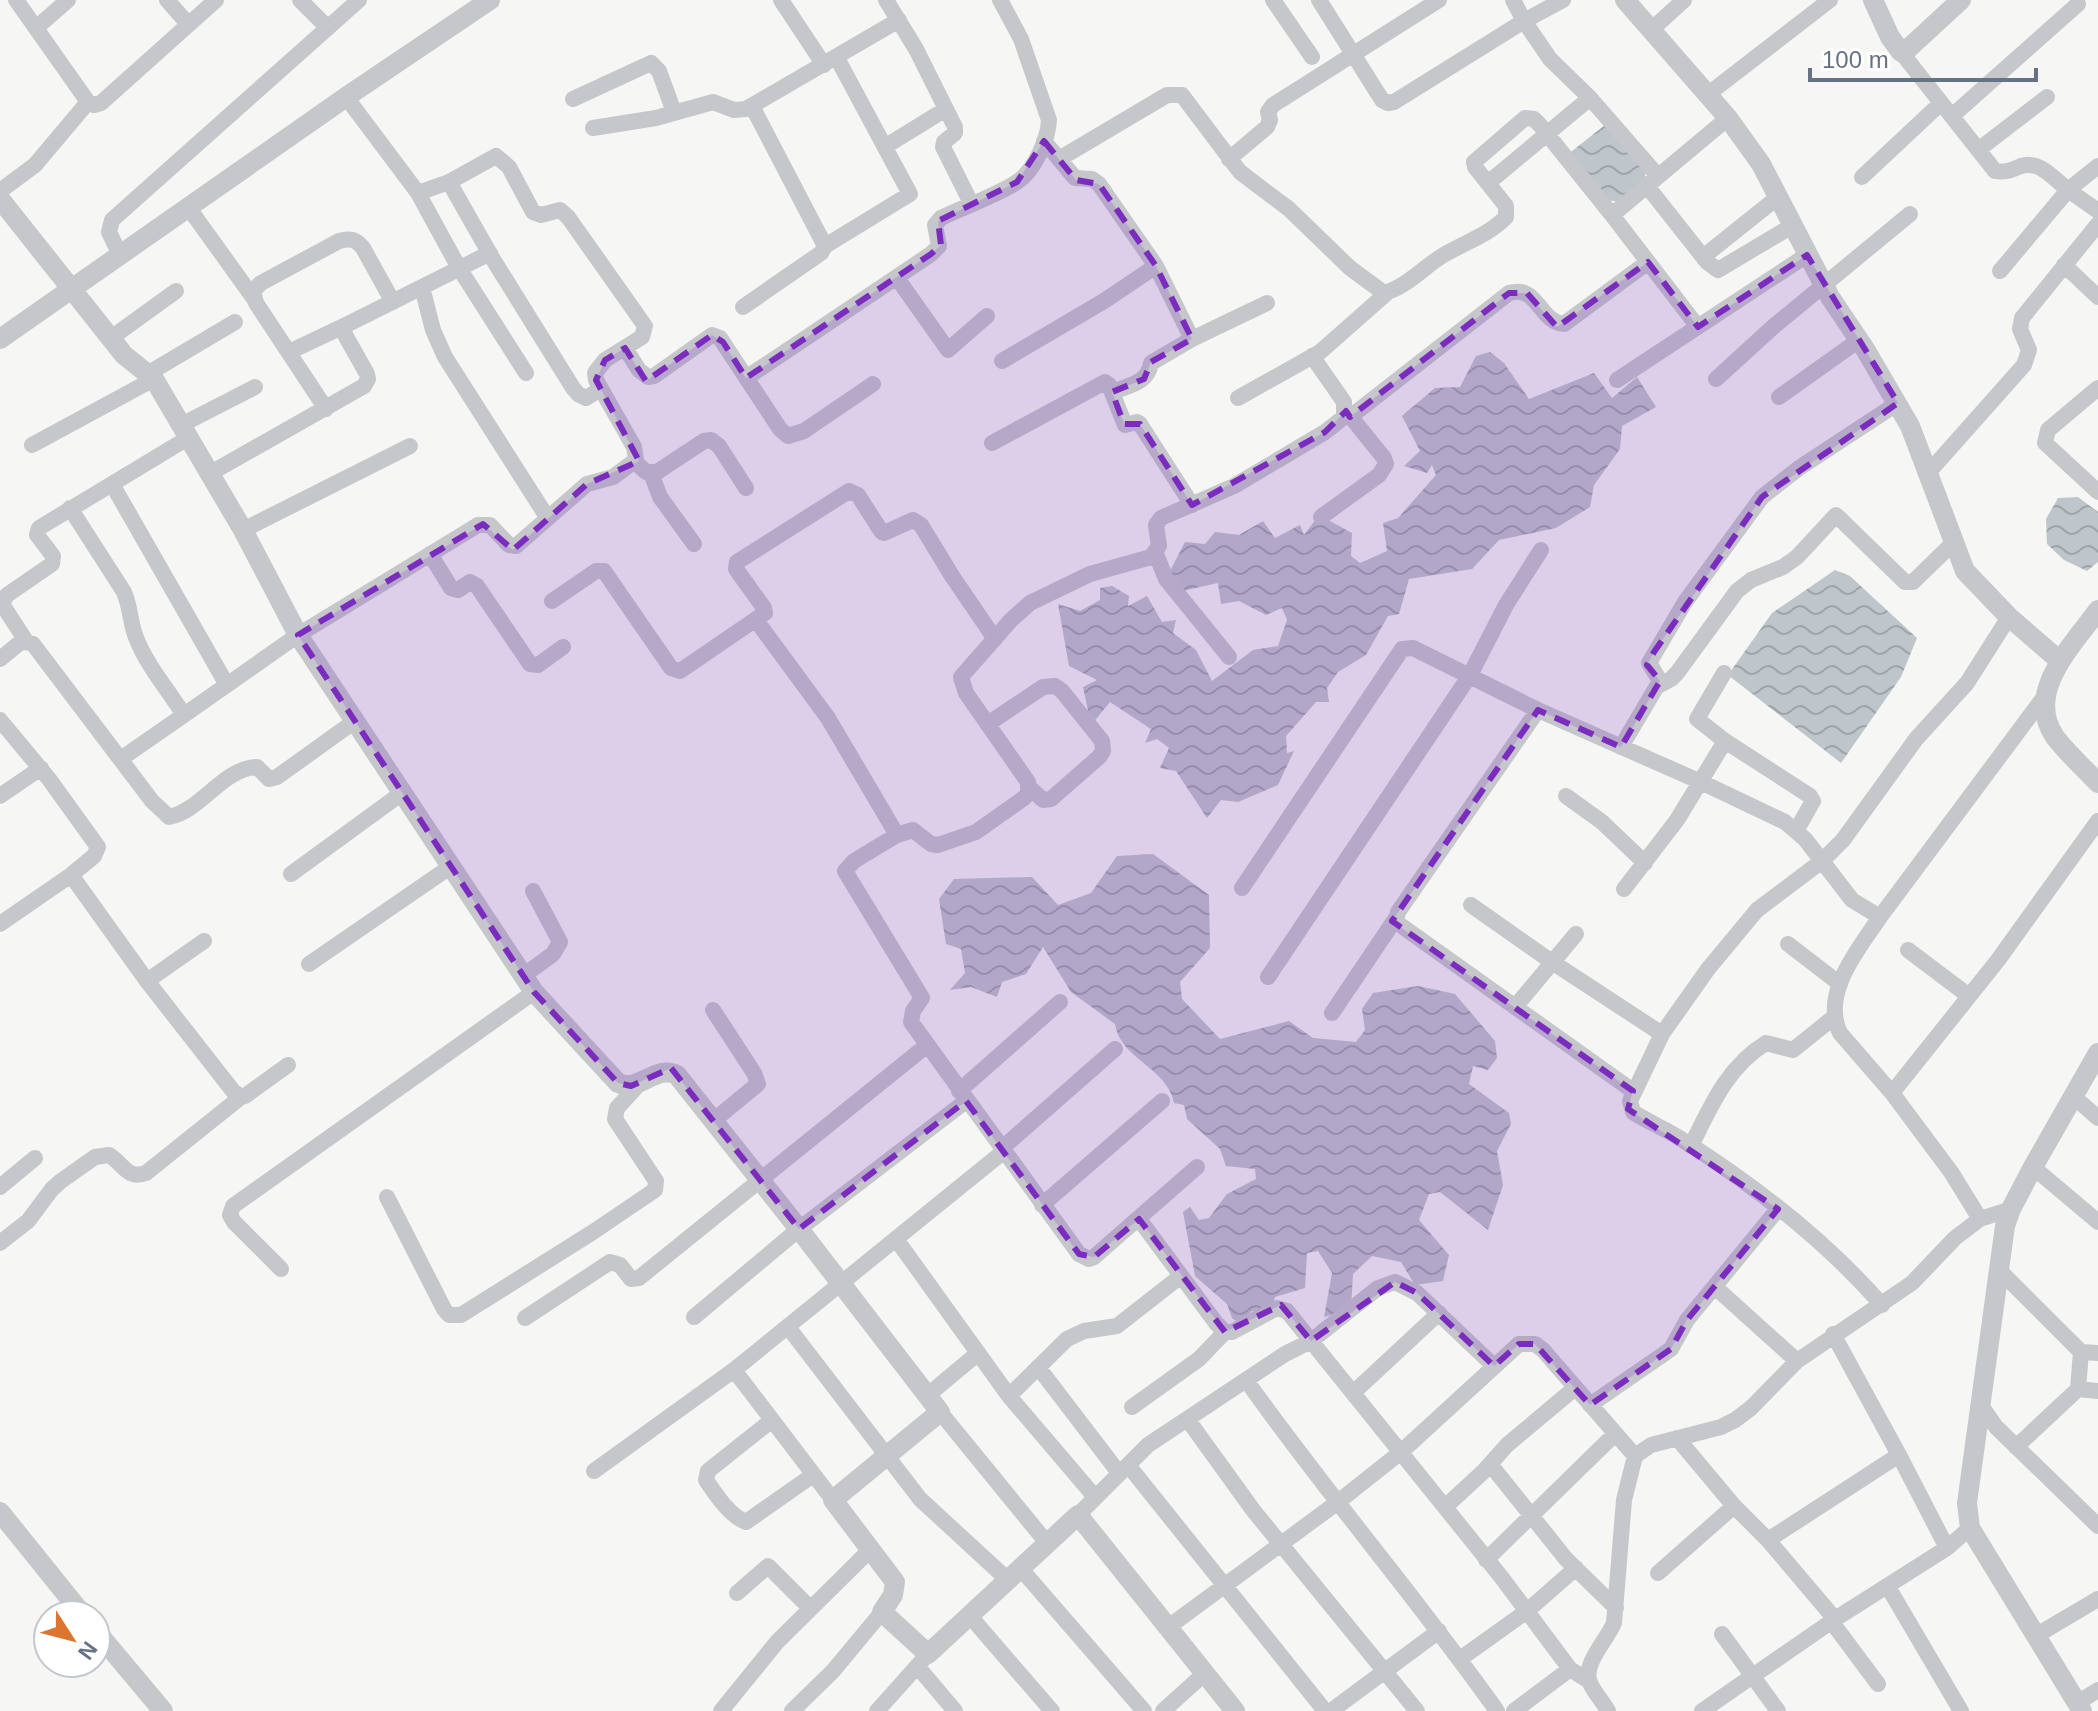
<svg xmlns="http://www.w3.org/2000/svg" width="2098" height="1711" font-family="Arial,sans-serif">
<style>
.water{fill:url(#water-waves)}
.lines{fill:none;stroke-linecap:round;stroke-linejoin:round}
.minor{stroke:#c5c7cb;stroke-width:16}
.tertiary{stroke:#c5c7cb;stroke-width:20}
.marked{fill:#7b2cbf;fill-opacity:0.2;stroke:#7b2cbf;stroke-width:6;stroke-dasharray:16 10;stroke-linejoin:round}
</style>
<defs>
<pattern id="water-waves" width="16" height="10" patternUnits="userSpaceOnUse" patternTransform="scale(2)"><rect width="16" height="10" fill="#bec6cb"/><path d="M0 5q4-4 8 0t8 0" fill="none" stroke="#9ea5aa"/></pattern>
</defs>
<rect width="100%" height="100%" fill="#f6f7f4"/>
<path class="water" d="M1605,125l41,45 -2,13 -25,19 -17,-3 -35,-44z
M1490,352l14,11 25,36 65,-26 18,25 25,-21 19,30 -34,19 -2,23 -26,36 -4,22 -34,21 -57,12 -27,29 -63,10 -10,35 -11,2 -22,39 -28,17 -11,16 2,14h-13l-30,34 1,17 7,-2 -16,34 -40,17 -17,-2 -14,18 -31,-47 -16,-3 9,-20 -12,-9 -12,4 6,-14 -41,-27 -19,23 -8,-38 14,-7 -28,-14 -11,-62 22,7 20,-11v-12l12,-2 17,10 -1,10 19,-10 15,26 14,-2 -3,13 23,17 16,31 41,-31 25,-4 9,-26 -5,-12 -16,7 -27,-14 -18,3 -3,-21 -36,8 -12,-20 15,-29 20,2 10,-12 24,3 24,-14 12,17 25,-13 4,10 15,-20 33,18 -1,23 9,7 27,-12 -4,-28 15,-5 38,-43 -4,-10 -5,8 -23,-7 16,-15 -18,-35 33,-28 25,-1 16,-31z
M2078,497l20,15v50l-11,9 -23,-11 -17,-16 -1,-25 12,-21z
M1835,570l15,6 67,62 -16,39 -60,86 -113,-88 44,-62z
M1153,854l56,41 1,53 -30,34 2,17 38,40 69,-18 24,17 43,4 9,-12 -3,-21 11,-16 45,-7 37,8 40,47 2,17 -9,12 -15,-4 -4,18 40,29 2,11 -14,27 6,34 -15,45 -48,-38 -11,2 -10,26 30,35 -6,26 -28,4 -14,-23 -29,-6 -19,18 -2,35 -27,8 8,-44 -14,-22 -11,2 -2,35 -30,9 -5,15 -18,-1 -12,13 -8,-6 -5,-14 -32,-28 -12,-64 7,-5 9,13 10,-2 18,-24 29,-15 -1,-10 -29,-3 -6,-17 -33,-30 -3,-14 -10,-2c-6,-35 -54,-44 -59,-79l-44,-32 -28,-45 -17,27 -24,8 -5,15 -26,-10 -21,3 15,-17 -4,-24 -15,-5 -7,-45 15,-20 78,-2 26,28 33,-12 26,-37z"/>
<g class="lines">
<path class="minor" d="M16,0l72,102 6,3 7,-2 115,-103
M167,0l21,24
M300,0l28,28
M781,0l43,65
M886,0l30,49 39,78v6l-11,9 -1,5 28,56
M1273,0l39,57
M1319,0l63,100 6,3 6,-1 130,-81 -11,-21
M1563,0l-39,21 26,38 40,39 68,78
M36,28l32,-28
M1651,30l33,-30
M1901,52l94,119c10,2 17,-1 26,-5 19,-6 33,13 47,24l30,-24
M1707,95l123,-95
M573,99l78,-36 8,8 15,41
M1952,116l126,-112
M593,128l63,-10 57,-16 21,8 12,-1 153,-89
M1044,141l15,18 108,-64h15l58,77 49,37 61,59 34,25c21,-5 40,-26 58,-37 21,-13 47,-21 64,-39v-11l-31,-39 -1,-5 51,-44 9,1 5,5 73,91 116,-97
M886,146l60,-37
M1978,150l69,-53
M1059,159l16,19 17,1 7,5 57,82 36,73 75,-36
M1229,159l38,-32 3,-7 -2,-8 5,-7 166,-105
M1862,177l79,-74
M449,182l45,79 79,127 5,6 8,4 15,-9
M1488,183l102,-85
M1647,186l60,76 11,8 74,-44
M0,191l35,-26 53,-63
M418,193l41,75 67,105
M188,207l67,93
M1612,215l86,112
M825,246l85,-52 -73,-136
M120,255l-11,-23 3,-12 247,-220
M1703,257l75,-60
M2064,265l34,32
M2000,271l68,-81 30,21
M897,278l51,72 39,-34
M422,287l11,43 12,27 102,160
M743,307l78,-54 4,-7 -73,-140
M111,338l65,-47
M625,348l14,22 9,7 6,-1 58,-41 8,3 60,91 8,7 16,-5 69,-47
M289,352l57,-27
M1002,361l102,-60 52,-35
M149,373l86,-51
M746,378l185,-124 8,-8 -4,-21 6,-7c24,-12 53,-21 76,-36 17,-11 31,-42 32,-62l-28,-81 -21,-39
M1716,379l57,-52 137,-113
M1617,380l190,-125
M2098,388l-50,42 -3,13 53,49
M1112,392c18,-7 36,-9 39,-29l41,-24
M1779,397l80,-57
M1238,398l82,-46 68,-60
M326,409l-70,-106 -3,-12 8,-8 78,-42c11,-3 17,-2 24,7l30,54
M1350,417l159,-124c29,-9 30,29 55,31l84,-62
M181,425l74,-38
M992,443l113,-61 4,3 16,40 12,-3 3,2 52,81
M32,445l122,-66
M635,462l11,10h11l47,-31 7,-1 8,6 27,42
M651,473l9,24 34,47
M1928,473l96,-108 5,-15 -9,-21 2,-11 76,-94
M209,474l155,-88 4,-7 -1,-5 -23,-41 2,-8 144,-72
M112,484l115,201
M70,508l54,84c7,16 6,33 13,48 11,27 32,51 47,75l114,-80 180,-110h12l19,20 7,1 71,-62 26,-7 23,-17 -2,-13 -38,-67 -1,-7 10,-13 37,-23 3,-11 -77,-109 -8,-7 -19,5 -8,-3 -24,-45 -13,-11 -47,26 -31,11 -72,-96
M1321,517l58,-42 7,-11 -2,-6 -38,-47
M243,530l167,-84
M430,554l21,34 7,2 12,-8 7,4 53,78 8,1 25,-18
M1156,554l10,25 63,78
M552,601l44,-30h8l67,97 9,3 85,-58 -1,-5 -28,-39 1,-7 112,-71 9,4 23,36 3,2 29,-13 8,5 31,51 43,63
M756,620l72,98 69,117 -43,26 -9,10 77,127 -9,13 -2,11 168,232 10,5 5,-2 103,-90
M26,641l-22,-34 -1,-6 4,-6 45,-31 1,-8 -16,-21 2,-7 149,-90
M0,659l22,-18 11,3 119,157 17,16c32,-6 54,-49 88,-50l12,12 8,-2 78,-56
M1724,673l-27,46 28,22 85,55 3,5 -17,30
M1658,686l13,-7 6,-6 60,-82 14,-11 32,-13 14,-10 39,-42 69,67h8l40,-39
M1538,710l-140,202 -2,10 237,169
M0,720l49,59 49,68 -4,9 -23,19 76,106 86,110 8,6 4,-1 43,-31
M989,723l54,-36 12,-1 7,5 40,50 1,10 -4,6 -48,42 -8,1 -14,-13
M1621,747l39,-66 -11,-18 36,-61 77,-105 37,-29 99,-65
M122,758l62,-43
M0,796l41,-28
M1566,796l36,26 43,41
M897,835l16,-5 18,14 7,1 38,-13 48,-34 4,-5v-11l-62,-89 -5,-16 50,-57 19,-17 60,-29 61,-17 8,-11 -3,-21 5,-7 73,-32 91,-54 19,-15v-15l-32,-46
M291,874l111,-81
M1242,888l160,-239 11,-1 125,62 163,72 84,40 20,17 47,61 28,17 164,-220
M1624,889l53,-69 48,-79
M1471,905l81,57 110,72
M1880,917c-22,33 -59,76 -40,116l52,60 59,79 29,47
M0,924l71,-49
M1788,944l52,40
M1908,950l61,46
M309,964l141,-97
M523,976l30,-22 7,-12 -27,-51
M1268,977l202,-302 36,-70 35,-55
M147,981l57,-40
M1515,1007l61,-73
M713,1010l41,63 4,11 -45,37
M1332,1013l64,-95
M959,1091l101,-89
M1892,1093l106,-133 100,-139
M2074,1097l24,21
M1691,1146c20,-40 36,-79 75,-103l27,7 41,-33
M1001,1149l114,-100
M2033,1167l65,55
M0,1187l35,-29
M387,1197l57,112 5,6h12l132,-83 62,-42 1,-9 -41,-62 2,-11 23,-25
M1042,1205l120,-104
M1139,1219l77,104 9,9h7l45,-24 10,3 24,30 67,-53 17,-6 22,11 77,73
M896,1239l113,157 86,101
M0,1243l28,-22 24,-32 9,-8 34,-24 14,-2c14,8 18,25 37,18l95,-76
M281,1269l-47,-47 -4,-7 3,-9 301,-214
M1998,1269l83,83
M1715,1287l82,74
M1882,1305c-57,-65 -128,-120 -201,-166 -15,-10 -33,-17 -48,-27l-3,-11 32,-67 46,-65 49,-59 65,-49 21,-21 73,-101 51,-56 42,-66
M694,1317l105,-88 167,-128
M525,1318l85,-56 10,3 11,14 8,-1 287,-232
M788,1327l132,172 88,81
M1038,1367l81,106
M734,1370l99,130
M1246,1380c80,113 171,218 251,331
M2078,1389l20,2
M1353,1393l86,-80
M928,1395l49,-41
M1009,1396l58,-57 17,-8 33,-5 64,-50
M1980,1404l16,23 102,99
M1590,1405l81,-56 16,-29 91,-111
M1132,1407l67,-48 26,-27
M940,1412l107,131
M772,1420l-64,51 -2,9c10,15 24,36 40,42l67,-47
M1188,1420l65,90 164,201
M2016,1447l62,-58 3,-37 17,1
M1899,1455l48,93
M1490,1464l76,95 50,49
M1128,1465l197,246
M594,1471l140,-101 269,-218
M1734,1506l34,34 67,79
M1445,1507l38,-35 24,-27 68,-57
M1078,1515l70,-70 137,-91 26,-13 191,237 68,91 19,12
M1768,1540l131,-85 -66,-121
M1486,1560l129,-126
M1021,1569l123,142
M1658,1573l76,-67 -57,-68
M1888,1587l73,124
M737,1593l31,-27 42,42
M969,1615l83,96
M1831,1621l47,63
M1167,1628l171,-126 63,-50 118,-108h16l8,6 92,106
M1722,1634l56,77
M2037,1635l61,-36
M1460,1659l67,-48 49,-43
M917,1666l38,45
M2077,1703l21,-13
M721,1711l56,-69 92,-91
M792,1711l41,-40 49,-59
M877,1711l51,-57
M1163,1711l41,-37
M1331,1711l108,-80
M1514,1711l56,-42
M1608,1711c-5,-9 -14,-19 -18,-28 -8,-19 17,-43 24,-60l10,-123 11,-44 16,-11 70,-18 14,-7 16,-12 46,-47 115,-78 43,-45 25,-19 31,-10
M1702,1711l133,-92 112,-71 23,-20"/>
<path class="tertiary" d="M1625,0l103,118 33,46 69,133 35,52 45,77 55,145 44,46 51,44
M1873,0l17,37 11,15 9,-5 51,-47
M0,199l124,156 30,24 89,151 55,105 236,357 84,91c21,10 38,-19 59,-8l122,154 141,183 -107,88 62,82 -2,13 -11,17 46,42 150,-139 157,196
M0,339l346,-242 144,-97
M2098,610c-25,35 -74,82 -43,127 12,16 29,31 43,46
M0,1512l83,103
M96,1631l67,80
M2082,1711l-112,-183 -3,-25 38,-277 6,-17 22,-42 65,-114"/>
</g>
<path class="marked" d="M1044,141l32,39 23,4 57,82 36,73 -41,23 -7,17 -32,13 12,32h16l52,81 133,-73 21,-21 4,6 159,-124h18l30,34 91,-65 50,65 109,-72 91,148 -136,94 -108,155 -7,13 13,16 -39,66 -83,-37 -146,211 241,170 -5,18 150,100 -91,111 -16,29 -81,56 -55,-61h-16l-25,22 -77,-73 -22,-11 -84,59 -30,-36 -56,27 -86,-113 -45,38 -15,-3 -113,-153 -167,128 -128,-161 -40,18 -13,-3 -84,-91 -236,-357 185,-111 30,26 74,-66 52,-23 -43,-81 9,-20 20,-12 21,33 66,-46 11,7 23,36 185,-124 10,-9 -3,-24 79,-39z"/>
<g transform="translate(72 1639) rotate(126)"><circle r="38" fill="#ffffff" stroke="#c2c7ce" stroke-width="2"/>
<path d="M0-6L14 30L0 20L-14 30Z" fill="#dc762e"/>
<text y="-12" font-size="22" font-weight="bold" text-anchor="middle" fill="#677284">N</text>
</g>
<path d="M1810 68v12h226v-12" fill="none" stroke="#677284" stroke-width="4"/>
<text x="1822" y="68" font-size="24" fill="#677284" stroke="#ffffff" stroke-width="6" paint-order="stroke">100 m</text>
</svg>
